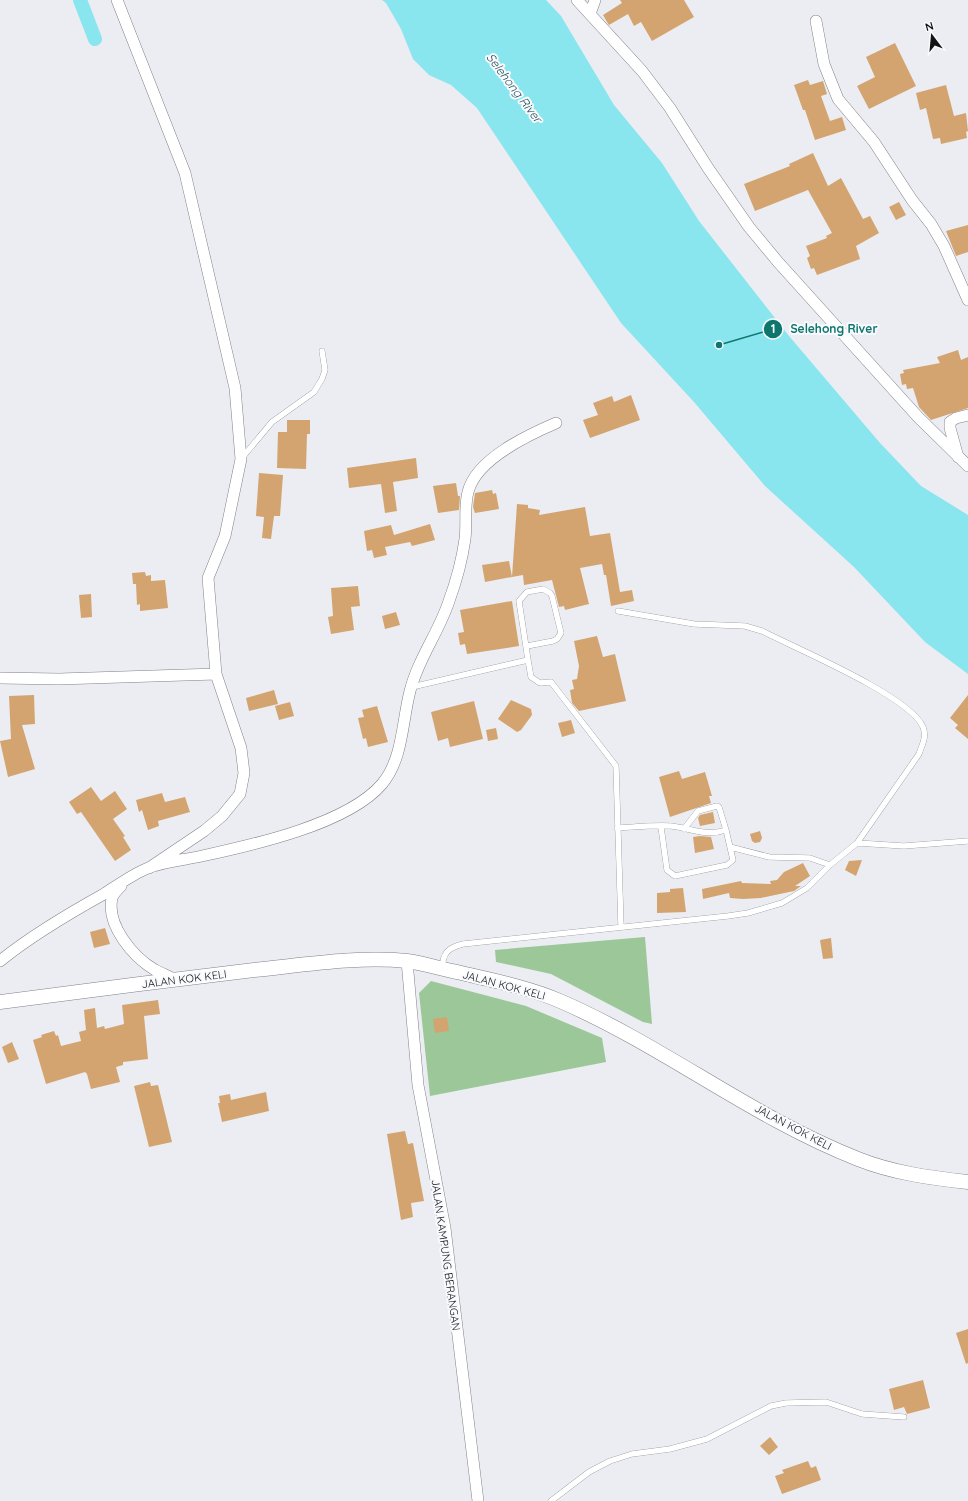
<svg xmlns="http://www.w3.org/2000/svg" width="968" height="1501" font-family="Quicksand,sans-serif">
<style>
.green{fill:#9cc798}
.water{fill:#89e5ee}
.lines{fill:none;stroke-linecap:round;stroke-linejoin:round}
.canal{stroke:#89e5ee;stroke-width:14}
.building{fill:#d3a46f}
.service-casing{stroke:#818287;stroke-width:6}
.minor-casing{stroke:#818287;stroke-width:12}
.tertiary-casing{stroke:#818287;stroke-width:15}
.service{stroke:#fff;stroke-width:5.5}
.minor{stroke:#fff;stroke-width:11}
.tertiary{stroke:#fff;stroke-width:14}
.labels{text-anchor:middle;stroke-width:4;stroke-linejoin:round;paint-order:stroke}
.street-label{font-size:11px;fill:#131315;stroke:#f9fafe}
.water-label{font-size:12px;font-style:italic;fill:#285256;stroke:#f9fafe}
.leader{fill:none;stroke:#0f766e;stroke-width:1.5}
.callout-dot{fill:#0f766e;stroke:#f9fafe;stroke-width:1.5}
.mark-label{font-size:12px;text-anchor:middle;font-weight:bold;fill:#fff}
.callout-label{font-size:12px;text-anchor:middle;font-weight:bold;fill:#0f766e;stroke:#f9fafe;stroke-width:4;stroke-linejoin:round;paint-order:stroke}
</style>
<rect width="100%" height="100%" fill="#ebedf2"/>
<path class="green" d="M645,937l7,87 -9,-2 -92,-48 -55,-12 -1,-12z
M431,981l95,25 76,32 4,24 -176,34 -11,-103z"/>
<path class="water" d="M382,0h164l15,16 53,89 48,58 37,58 90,115 91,107 41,43 47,29v159l-43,-32 -71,-75 -89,-81 -71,-84 -73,-79 -144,-215 -26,-23 -22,-10 -16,-16 -12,-30 -15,-26z"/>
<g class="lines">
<path class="canal" d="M80,0l15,39"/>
</g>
<path class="building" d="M620,0h64l10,17 -42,24 -11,-19 -7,4 -6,-12 -19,11 -2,-3 -4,-7 19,-12z
M895,43l21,43 -47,23 -12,-23 18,-9 -9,-20z
M808,80l2,5 13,-4 4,13 -6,2 9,25 12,-4 4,13 -31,10 -10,-30h-2l-9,-25z
M946,85l8,31 12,-3 2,18 -2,1 1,6 -26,6 -1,-6 -7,1 -7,-31 -6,2 -4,-17z
M813,153l15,33 13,-8 22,41 7,-3 9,17 -23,13 4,13 -43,16 -3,-7 -3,1 -4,-11 3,-2 -4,-10 21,-8 -1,-2 6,-3 -24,-43 -53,21 -11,-27 46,-18 -1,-2z
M899,202l7,13 -10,5 -7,-13z
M968,225v27l-12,4 -10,-25z
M958,350l3,10 7,-3v51l-37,12 -12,-13 -6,-19 -6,1 -1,-5 -4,1 -2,-11 4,-1 -1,-3 37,-7 -3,-6z
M631,395l9,25 -50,18 -7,-18 15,-5 -5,-12 19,-7 2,6z
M287,420h23v14h-3l-1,35 -29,-1 1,-36h9z
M416,458l2,20 -25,4 4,29 -12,2 -4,-29 -32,4 -2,-20z
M259,473l24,2 -3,41h-6l-3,23 -9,-1 2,-21 -8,-1z
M456,483l2,13h2l-1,14 -21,3 -5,-27z
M492,490l1,4 3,-1 3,16 -24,4 -2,-6 2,-14z
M517,504l11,1v3l12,2 -1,5 46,-8 5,29 20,-3 10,59 12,-2 2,11 -23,5 -5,-31h-2l-2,-11 -22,4 9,36 -24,6 -1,-4 -5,1 -7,-27 -28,5 -1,-10 -11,2z
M430,524l5,16 -23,6 -2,-4 -25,5 2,8 -13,3 -2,-8 -5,1 -3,-20 27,-6 3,10z
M509,561l3,16 -27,5 -3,-17z
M145,572l1,4 5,-1v6l14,-1 3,28 -28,3v-7l-3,1 -1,-21h-3l-1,-11z
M358,586l2,20 -9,1 3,23 -23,4 -3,-17 5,-1 -2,-28z
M91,594l1,23 -11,1 -2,-23z
M512,601l7,45 -52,8 -2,-10 -5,1 -2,-12 6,-1 -4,-22z
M396,612l4,13 -15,4 -3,-13z
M597,636l6,21 12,-3 11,47 -47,10 -7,-8 -2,-13 4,-1 -2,-9 5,-1 2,-13 -5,-25z
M274,690l4,14 -29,7 -3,-13z
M34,695l1,29 -13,1 13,44 -27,8 -8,-36 11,-2 -2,-43z
M968,695v44l-13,-11 3,-3 -8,-7z
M511,700l20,9 1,6 -11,15 -4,2 -19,-13z
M474,701l9,38 -33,8 -2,-9 -10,3 -7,-29z
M290,702l4,14 -15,4 -4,-14z
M377,706l11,36 -20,5 -2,-9 -3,1 -5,-21 6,-1 -2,-7z
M571,720l4,13 -13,4 -4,-14z
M496,728l2,11 -10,2 -2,-11z
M679,771l3,8 23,-7 7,24h-3l2,7 -41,14 -11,-40z
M91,787l10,14 14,-10 12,18 -14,10 12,17 -2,1 8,13 -16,11 -34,-49 -4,2 -8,-12z
M162,793l3,9 20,-5 5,15 -32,9 1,5 -11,4 -6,-20 -3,2 -3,-12z
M713,812l2,11 -15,3 -2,-8 2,-3z
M760,831l2,7 -2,4 -5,1 -3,-2 -2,-7z
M700,836l11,1 3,12 -19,4 -2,-16z
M862,860l-6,16 -11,-6 4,-9z
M803,863l7,13 -15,10h6l-7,5 -33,7 -18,1 -13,-1 -1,-5 -26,6 -1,-10 39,-8 1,2 29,1 -1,-3 7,-1 7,-8z
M683,888l3,24 -29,1v-20l13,-1v-3z
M105,928l5,16 -16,4 -4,-16z
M831,938l2,20 -10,1 -3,-19z
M158,1000l2,14 -16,2 4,43 -25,3v3l-7,2 4,15 -29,7 -4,-15 -2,-2 -39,12 -13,-44 9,-3 -1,-2 13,-4 2,5 2,-1 3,11 20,-5 -2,-9 7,-2 -2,-20 11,-2 2,20 7,-2 1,3 19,-5 -2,-19z
M447,1017l2,14 -14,2 -2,-14z
M12,1042l7,17 -11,4 -6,-16z
M150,1082l1,4 7,-1 14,57 -23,5 -15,-61z
M266,1092l3,19 -47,11 -4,-19h2l-1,-7 11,-2 1,6z
M405,1131l3,13 5,-1 11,58 -13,2 2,14 -12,3 -14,-86z
M968,1329v34l-2,1 -10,-31z
M923,1380l7,28 -23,6 -3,-7 -10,3 -5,-21z
M770,1437l8,10 -9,8 -9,-9z
M808,1461l3,7 5,-2 5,14 -39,14 -7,-18 9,-3 -2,-3z"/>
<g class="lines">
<g class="service-casing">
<path id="service" d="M241,459l31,-37 42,-30 8,-13 3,-9 -3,-19
M528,660l3,17 9,6 11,-1 65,84 5,160
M412,687l116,-27 -9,-59 8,-9 16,-3 7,4 2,3 9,37 -4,6 -4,2 -26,5
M617,828c18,-1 36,-3 54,-2 19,2 35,11 55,4l7,30 -6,5 -52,11 -8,-6 -6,-43
M684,829l14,-18 19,-5 2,1 7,23
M857,843l47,3 64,-5
M730,847l39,10 41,1 20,7
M442,969c1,-16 5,-21 21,-25l265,-28 20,-3 34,-10 25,-15 23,-23 27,-22 62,-89c3,-9 8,-17 4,-27 -13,-31 -128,-79 -161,-96l-17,-5 -51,-2 -76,-13
M551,1501l38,-29 21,-11 22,-7 38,-5 37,-10 64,-33 15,-3 40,-1 36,12 42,3"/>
</g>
<g class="minor-casing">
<path id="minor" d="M117,0l68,173 50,215 6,71 -16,77 -17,42 8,96 25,74 3,25 -4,21 -18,22 -18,15 -55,37
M577,0l65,71 28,37 38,60 41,59 29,35 140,155 50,49
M590,14l5,-14
M816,21l8,43 14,35 36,43 38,58 19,24 13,22 24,54
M958,457l-8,-29v-6l6,-4 12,-3
M0,678l59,1 157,-5
M121,886c-3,3 -8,8 -9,12 -6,27 21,59 43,72 6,3 13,6 19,9
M0,961c32,-26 68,-47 104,-67 14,-9 29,-20 44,-26 16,-7 37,-8 54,-12 51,-11 146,-32 180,-72 21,-25 20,-62 28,-93 8,-32 29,-59 39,-90 7,-19 13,-41 16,-62 2,-15 -1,-32 3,-47 8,-33 60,-57 88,-69
M407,961l11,124 27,143 33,273"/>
</g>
<g class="tertiary-casing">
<path id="tertiary" d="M0,1002c85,-11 169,-22 254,-32 50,-5 103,-14 153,-9 16,2 33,8 50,11 34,8 71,15 103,29 104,45 193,117 298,158 35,14 73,19 110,23"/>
</g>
<use href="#service" class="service"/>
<use href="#minor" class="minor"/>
<use href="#tertiary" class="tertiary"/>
</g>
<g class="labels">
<g class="street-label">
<text transform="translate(184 979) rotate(-7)" y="4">JALAN KOK KELI</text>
<text transform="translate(504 985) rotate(15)" y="4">JALAN KOK KELI</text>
<text transform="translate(793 1127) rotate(28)" y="4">JALAN KOK KELI</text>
<text transform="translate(446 1255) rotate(82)" y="4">JALAN KAMPUNG BERANGAN</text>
</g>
<g class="water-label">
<text transform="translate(514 88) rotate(53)" y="4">Selehong River</text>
</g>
</g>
<path class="leader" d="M719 345L773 329"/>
<g class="callout-dot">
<circle cx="719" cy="345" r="4"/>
<circle cx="773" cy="329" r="10"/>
</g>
<g class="mark-label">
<text x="773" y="333">1</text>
</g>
<g class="callout-label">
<text x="834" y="333">Selehong River</text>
</g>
<g transform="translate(932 36) rotate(344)" stroke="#f9fafe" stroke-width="3" paint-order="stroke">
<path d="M0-3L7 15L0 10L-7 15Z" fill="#131315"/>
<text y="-6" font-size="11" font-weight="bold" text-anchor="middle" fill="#131315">N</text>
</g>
</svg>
